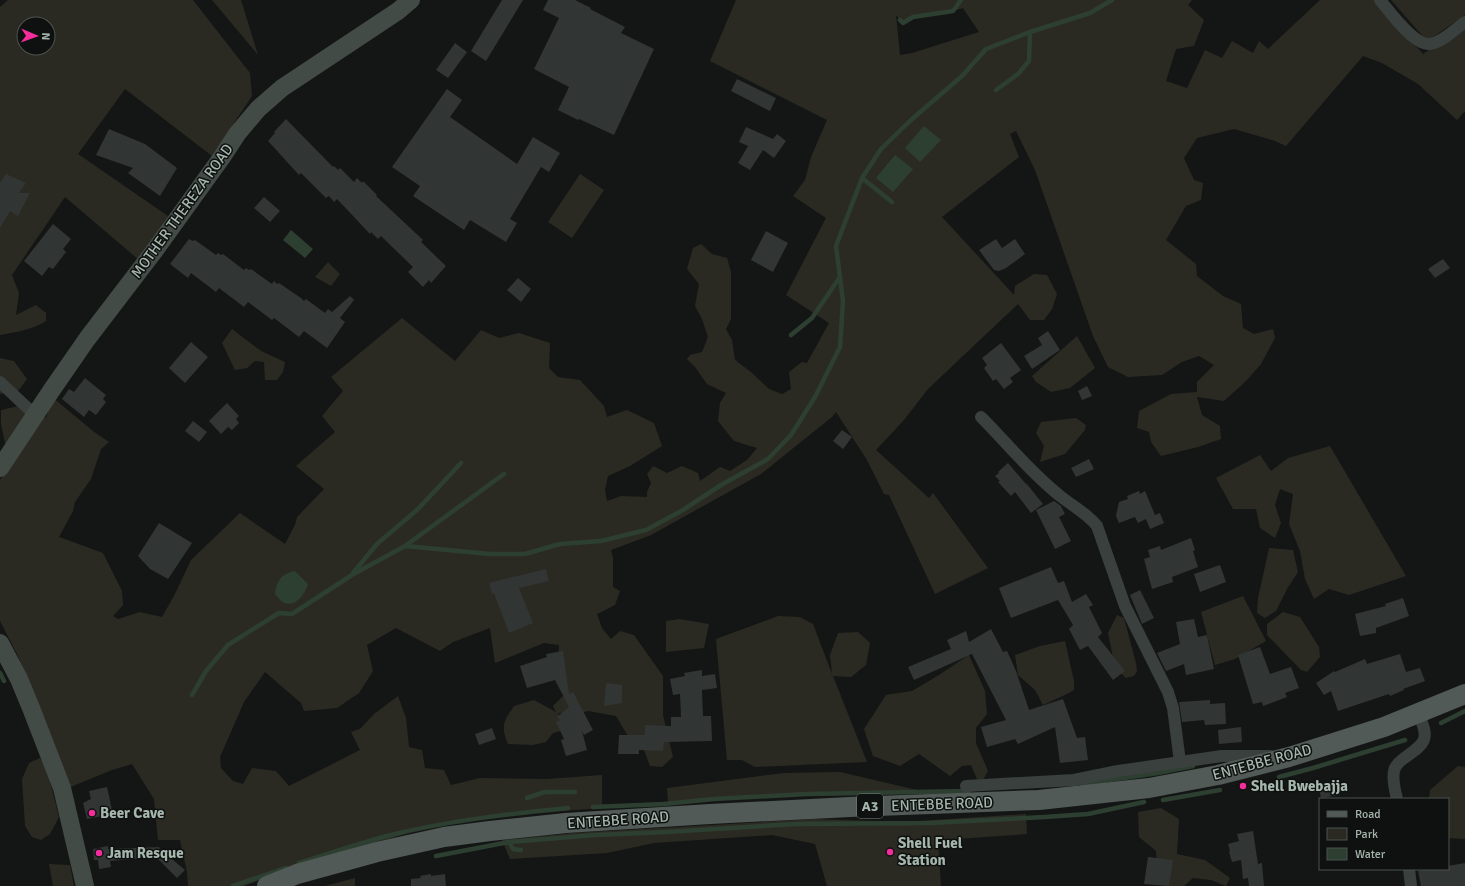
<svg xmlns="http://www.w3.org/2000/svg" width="1465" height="886" font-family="Signika,sans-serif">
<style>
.green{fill:#2b2a22;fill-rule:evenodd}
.water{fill:#2d3f31}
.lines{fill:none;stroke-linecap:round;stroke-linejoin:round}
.stream{stroke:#2d3f31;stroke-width:4.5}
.building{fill:#313534}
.street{stroke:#39403d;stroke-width:12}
.secondary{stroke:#434b47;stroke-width:18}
.primary{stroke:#515a56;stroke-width:20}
.poi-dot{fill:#f32e9c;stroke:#0f1110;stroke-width:1.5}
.labels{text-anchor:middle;stroke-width:3;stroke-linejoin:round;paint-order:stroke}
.shield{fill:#0f1110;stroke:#78847e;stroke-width:1}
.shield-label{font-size:14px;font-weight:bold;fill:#a5b6ad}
.street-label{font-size:15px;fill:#a5b6ad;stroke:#0f1110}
.poi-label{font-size:15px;font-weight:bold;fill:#a5b6ad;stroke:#0f1110;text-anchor:start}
</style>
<rect width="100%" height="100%" fill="#141615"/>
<path class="green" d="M8,0h185l57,73 2,23 -40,60 -87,-67 -47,65 90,62 -29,44 -74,-63 -53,78 7,18 -3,22 20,-10 10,8v8c-14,9 -30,11 -46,14v-328zM24,24h24v24h-24z
M212,0h29l17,55z
M736,0h456l-4,5 16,15 -10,26 -18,3 -10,32 21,7 18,-38 17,8 10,-17 21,12 6,-12 9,8 52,-49h56l47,54 42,-29v86l-8,9 -39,-36 -36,-21 -19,-7 -77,90 -11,-5 -41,-12 -37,9 -13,20 10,22 9,3 -2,17 -15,6 -20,34 30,24 1,12 26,20 18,8 2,24 11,6 19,-5 2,9 -14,26 -15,17 -22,20 -27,-4 5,18 18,11 1,13 -23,8 -37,9 -10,-14 -2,-10 -12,-4 2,-17 32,-17 26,-2v-10l17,-17 -15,-9 -17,6 -20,13 -34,2 -20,-10 -15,-31 -58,-166 -19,-39 -6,3 9,23 -77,60 72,78 1,-9 19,-12 13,1 10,19 -5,15 -8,11h-14l-12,-16 -90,85 -24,31 -28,30 53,48 4,-5 55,75 -53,26 -46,-99 -5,-1 -17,-34 -31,-48 -4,5 -71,57 -110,61 -40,15 2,8v29l7,4 -5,14 -18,9 5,14 9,11 9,-8 14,4 29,41v39l10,42 -11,10 -12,-1 -6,-16 -10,-4 -18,-30 -28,-5 -15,4 -15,-2 6,11v6l-11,3 -7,9 -13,3 -25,-1c-8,-18 -4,-23 6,-38l20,-6 22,12 -3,-6 12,-12 -7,-31 1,-18 -15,-2 -49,20 -5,-35 -37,14 -13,9 -44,-23 -29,17 6,26 -14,22 -22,15 -33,3 -3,-8 -36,-31 -21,30 -24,55 1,11 12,13 10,3 9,-16 24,3 13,15 71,-36 -9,-18 9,-3 14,-15 24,-18 8,22 3,29 13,3 3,18 19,2 7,15 29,-7 67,1 55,-4v33l-122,9 -49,8 -59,20 -87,26 -41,15h-56l-1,-14 -7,-32h-22l-4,-41 -22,-35 -20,6 -44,18 -50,-132 -18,-35v-141l16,-27 -11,-10 -4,-19v-14l31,-7 14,15 6,-21 41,34 16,11 -8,7 -10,30 -16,23 -2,9 -14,26 44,16 19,38 1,14 -10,11 5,3 22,-7 22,5 13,-23 16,-34 49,-47 45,31 10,-19 2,-8 27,-28 -28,-23 39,-34 -13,-16 21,-25 -12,-14 71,-59 53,43 26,-31 18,8 20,-5 31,10 -1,25 9,9 22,3 24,26 3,11 20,-7 27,13 8,23 -32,20 -22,10 -3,14 2,11 14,-5 26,1v-5l4,-9 -4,-9 6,-8 14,7 15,-7 16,7 2,8 20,-14 10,4 17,-11 10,-12 -23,-7 -16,-20 2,-18 6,-10 -19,-9 -12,-17 -8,-8 3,-4 12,-3 6,-15 -6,-18 -7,-13 4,-22 -12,-15 6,-21 8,-4 11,10 15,4 4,14v47l-5,10 6,11 3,20 16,12 18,17 13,5 9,-5 -2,-17 13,-10 5,1 22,-40 -43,-28 40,-77 -33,-22 12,-16 6,-23 16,-37 -117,-59zM963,8l16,24 -67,21 -12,2 -4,-40 7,8c19,-11 39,-8 60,-15z
M1391,0h74v15l-38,26z
M580,174l24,16 -32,48 -24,-16z
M328,262l12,12 -9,12 -16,-9z
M232,329l29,22 24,11 -2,10 -6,8h-12l-1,-18 -9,-1 -8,7 -12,2 -13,-27z
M1077,336l18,32 -25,20 -19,4 -15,-10 -4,-6z
M0,358l14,3 13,18 -9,12 -18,3z
M1076,418l10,7 -1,5 -20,24 -25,8 4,-16 -8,-13 5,-11z
M1330,446l76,130 -57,19 -20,-6 -15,10 -9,-20 -5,-28 -11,-27 4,-30 -13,-5 -5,16 6,18 -6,15 -15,-10 -4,-19h-23l-17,-31 44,-23 11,16 17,-13z
M1269,548l24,2 5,22 -11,17 -11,22 -11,7 -8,-5 1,-15z
M1243,596l23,45 -31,18 -20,6 -14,-53z
M1283,612l17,5 19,30 1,10 -13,15 -6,-2 -34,-35v-11z
M1117,615l7,3 12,45 1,8 -3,5 -8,2 -11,-11 -7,-34z
M778,616l22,1 13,7 19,50 -2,-19 8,-22 20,-1 12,11 -4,22 -15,12 -18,-1 34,86 -112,5 -13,-7h-15l-11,-121z
M679,619l30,5 -5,24 -38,4v-31z
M1065,641l9,40v9l-5,3 -26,12 -8,-15 -17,-15 -3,-20 25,-9z
M969,655l16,36 2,23 -11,14v15l12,28 -5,9 -6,-1 -6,-14 -9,1 -12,10 -31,-22 -19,12 -27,-10 -9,-27 22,-34 26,-4 27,-16z
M40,758l6,8 13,51 -9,17 -9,6 -9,-3 -7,-11 -3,-47 7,-16z
M1458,766l7,1v72l-17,-1v-39h-19l1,-9z
M840,772l77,18 -249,12 -1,-14 117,-15z
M1161,808l18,11 -2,35 28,6 25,18 -4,8 -15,-6 -18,-2 -9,8h-15l-12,-21 -1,-14 -17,-14 -1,-25z
M1026,814l1,20 -71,5h-18l3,47h-114l-12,-42 -43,-9 -118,8 -47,10 -97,6 -8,-19 70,-7 242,-14 89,3z
M49,864l21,1 4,21h-21z
M355,878v8h-30z"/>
<path class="water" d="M924,126l17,14 -21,22 -15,-14z
M895,155l18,14 -20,23 -17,-14z
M291,230l22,19 -8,9 -22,-18z
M295,571l13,13c-3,10 -12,23 -23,19 -4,-1 -7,-6 -10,-9 2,-14 6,-20 20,-23z"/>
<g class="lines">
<path class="stream" d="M900,20l3,3 10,-6 40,-6 8,-11
M996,90l22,-16 11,-13 1,-29
M862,178l30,24
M791,335l21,-17 28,-41
M405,546l85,8h35l35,-10 41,-3 45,-11 37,-20 38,-25 47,-26 23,-24 24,-38 25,-50 3,-46 -7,-55 26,-68 19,-29 30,-29 51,-44 24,-27 44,-17 60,-19 22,-13
M353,573l24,-29 41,-35 43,-46
M0,673l4,8
M192,695l14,-24 22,-26 51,-32 13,1 60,-39 53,-29 99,-72
M1441,723l24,-12
M1279,777l34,-9 92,-28
M1082,784l76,-11 35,-7
M527,798l18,-6h30
M1163,800l57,-10
M593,807l71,-3 50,-5 93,-5 162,-3
M509,842l86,-7 71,-3 130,-8 134,-1 115,-6 43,-3 56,-12
M436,856l73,-14 4,7 8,1
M299,863c29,-9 58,-19 88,-27 59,-15 120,-22 181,-28
M233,886l53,-18"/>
</g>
<path class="building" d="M502,0h21l-37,61 -15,-10z
M548,0h27l16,8 -1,1 35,18 -4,6 33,16 -40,86 -35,-16 -1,1 -20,-10 11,-23 -35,-18 25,-51 -16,-8z
M455,43l12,9 -19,26 -12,-8z
M737,79l39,19 -6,13 -39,-20z
M447,89l15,11 -12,17 67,47 16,-27 27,16 -11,19 -8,-5 -31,52 7,4 -11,19 -36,-22 -6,10 -51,-34 7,-10 -28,-19z
M286,119l47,48 1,-1 4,4 2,-2 14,14 3,-4 5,5 1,-2 14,14 -1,1 47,44 -2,2 25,24 -15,17 -2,-3 -6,7 -15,-15 5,-5 -32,-31 -3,3 -7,-7 -1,2 -33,-35 -3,3 -5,-6 -3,2 -25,-25 -2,2 -31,-34 7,-8 -1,-1z
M746,127l27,12 4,-5 9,7 -12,17 -11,-8 -13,20 -12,-7 10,-17 -9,-4z
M109,129l36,15 32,24 -17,28 -32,-23 5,-5 -37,-13z
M6,174l20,9 -7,10h11l-12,23 -8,-5 -10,17v-45z
M264,197l16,14 -10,11 -16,-14z
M53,224l18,15 -8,10 3,3 -13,17 -4,-2 -7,9 -18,-15z
M766,231l22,12 -15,29 -22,-12z
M189,239l4,2 2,-1 21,15 2,-2 3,2 2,-1 21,16 2,-2 3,2 2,-1 21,15 2,-3 3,3 2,-1 22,15 3,3 2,-2 19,14 3,-4 4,3 18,-16 4,4 -14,18 5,4 -18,26 -23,-17 -5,6 -25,-19 -2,2 -24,-18 -4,5 -25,-19 -3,4 -25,-19 -3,5 -18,-14z
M996,239l6,9 13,-9 10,15 -19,14 -7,3 -5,-1 -15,-20z
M1443,259l7,9 -15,10 -7,-9z
M518,278l13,11 -10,13 -14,-12z
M1048,331l12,19 -28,19 -8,-13 18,-11 -4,-7z
M191,342l17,15 -23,26 -16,-15z
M1001,343l20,27 -11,8 3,4 -9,7 -8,-10 -3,2 -9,-13 3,-3 -5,-7z
M85,378l21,17 -3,4 3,3 -10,13 -7,-5 -5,7 -22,-18 7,-10 5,3z
M1087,386l5,10 -10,4 -4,-9z
M227,403l12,13 -3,3 3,4 -7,7 -4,-3 -7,7 -12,-13z
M193,421l14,11 -8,10 -14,-11z
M842,430l10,7 -9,12 -10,-8z
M1089,459l5,10 -18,8 -5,-9z
M1008,463l18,21v-1l17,21 -12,9 -16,-21 -4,4 -13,-14 2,-1 -5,-5 4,-3 -1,-1z
M1139,491l1,3 5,-3 10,24 5,-2 4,10 -14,6 -4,-10 -8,4 -3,-6 -16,6 -3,-7 3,-14 9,-3 -1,-3z
M1054,501l7,5 4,8 -6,3 12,24 -16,8 -19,-39z
M159,523l33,20 -24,36 -18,-10 -12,-13z
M1191,538l4,12 -2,1 5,16 -26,10 1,5 -21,7 -8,-30 6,-2 -2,-7 12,-4 1,4z
M1220,565l6,17 -26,10 -6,-18z
M1051,567l7,16 6,-2 8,21 14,-8 7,11 -4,2 13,26 -4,4 27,34 -12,9 -25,-34 -8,4 -11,-21 4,-4 -15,-25 -47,18 -12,-30z
M546,569l3,12 -30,7 14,35 -24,10 -15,-40 -2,1 -3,-11z
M1140,590l14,28 -12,6 -12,-29z
M1403,598l6,18 -33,12v5l-16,3 -5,-22 31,-8 -1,-2z
M1194,619l4,18 9,-2 7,34 -28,6 -2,-11 -18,7 -9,-18 23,-9 -4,-22z
M991,629l12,23 4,-1 9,20 13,39 34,-11 14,39 8,-1 3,23 -28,3 -5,-36 -37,17 -3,-5 -28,8 -6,-20 25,-7 -34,-66 -58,26 -6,-13 43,-18 -4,-9 19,-9 3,11z
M1260,647l10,27 21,-7 8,21 -14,5 2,4 -24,9 -1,-4 -9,2 -15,-49z
M563,651l6,43 4,-2 20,38 -9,5 -2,-4 5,19 -21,6 -5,-16 3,-1 -8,-17 4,-2 -3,-3 12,-10 -14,-27 -28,8 -7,-22 27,-9 -1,-3z
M1400,654l6,18 14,-4 5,13 -22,8 1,1 -14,6 -1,-2 -51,17 -7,-20 -7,4 -8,-12 18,-12 1,1 30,-13 2,5z
M702,670v6l13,-2 2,14 -15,2 1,26h8l1,25 -48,1 -1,9 -24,-1v4h-21l1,-19h26v-10l26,1v-9h10l-1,-23 -7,1 -3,-16 15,-3 -1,-3z
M606,683l16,2v18l-18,3z
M1210,700v4l15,-1 1,21 -21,1 -1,-5 -22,2 -3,-20z
M1241,727l1,15 -23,2 -1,-14z
M492,728l4,11 -17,6 -4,-11z
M1338,782l2,13 -19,3 -3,-13z
M107,787l6,27 -26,5 -4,-16 8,-4 -2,-8z
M1253,831l5,33 4,-1 2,23h-15l-1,-8 -5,1 -2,-19 -9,2 -3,-10 1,-1 -2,-7 11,-3 -2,-7z
M108,846v3l51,-2 1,2 25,21 -8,8 -21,-21 -46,4 1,6 -12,2 -1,-9h-4l-1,-11z
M1148,857l25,3 -4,26 -25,-2z
M1465,863v23h-44l-3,-15 12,-2h18v-3z
M431,874v2l14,-2 1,12h-35v-7l10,-1 -1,-2z"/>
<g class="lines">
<path class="street" d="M1380,0c10,12 34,46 50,44 13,-2 25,-15 35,-22
M0,382l35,33
M981,417c26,26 49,55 78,78 13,11 28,18 38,31l28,80 43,86 5,16 7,54
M966,786l108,-6 44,-9 104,-15h48
M1397,799c-2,-9 -5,-19 -3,-28 1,-5 5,-9 9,-12 22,-16 28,-18 15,-46
M1409,869l2,17"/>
<path class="secondary" d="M0,468l51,-77 36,-52 68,-89 67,-93 15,-23 21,-25 24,-21 116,-77 13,-11
M0,643l19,36 12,29 31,80 23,98"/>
<path class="primary" d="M267,886l30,-12 80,-22 67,-15 46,-6 76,-8 144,-9 140,-7 189,-7 110,-12 69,-13 71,-18 95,-30 81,-33"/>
</g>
<g class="poi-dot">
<circle cx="1243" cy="786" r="4"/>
<circle cx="92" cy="813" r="4"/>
<circle cx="890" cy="852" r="4"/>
<circle cx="99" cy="853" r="4"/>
</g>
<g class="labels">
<rect class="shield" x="857" y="794" width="26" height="24" rx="3"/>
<g class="shield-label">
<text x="870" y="811">A3</text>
</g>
<g class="street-label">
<text transform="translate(182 211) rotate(-54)" y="5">MOTHER THEREZA ROAD</text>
<text transform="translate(1262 762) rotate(-15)" y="5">ENTEBBE ROAD</text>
<text transform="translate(942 804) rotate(-2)" y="5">ENTEBBE ROAD</text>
<text transform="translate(618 820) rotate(-4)" y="5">ENTEBBE ROAD</text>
</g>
<g class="poi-label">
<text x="1251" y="791">Shell Bwebajja</text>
<text x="100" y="818">Beer Cave</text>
<text x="898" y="848">Shell Fuel<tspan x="898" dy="17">Station</tspan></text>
<text x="107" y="858">Jam Resque</text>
</g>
</g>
<rect x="1319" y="798" width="130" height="72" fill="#0f1110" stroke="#4b534f"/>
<rect x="1327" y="811" width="20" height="6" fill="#515a56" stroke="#4b534f"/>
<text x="1355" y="818" font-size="12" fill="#a5b6ad">Road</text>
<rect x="1327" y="828" width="20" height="12" fill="#2b2a22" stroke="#4b534f"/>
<text x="1355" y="838" font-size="12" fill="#a5b6ad">Park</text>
<rect x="1327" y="848" width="20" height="12" fill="#2d3f31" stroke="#4b534f"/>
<text x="1355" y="858" font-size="12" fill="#a5b6ad">Water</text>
<g transform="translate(36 36) rotate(92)"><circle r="19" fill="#0f1110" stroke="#4b534f"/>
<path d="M0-3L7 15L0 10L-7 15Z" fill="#f32e9c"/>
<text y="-6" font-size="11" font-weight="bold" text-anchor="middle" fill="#a5b6ad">N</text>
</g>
</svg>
